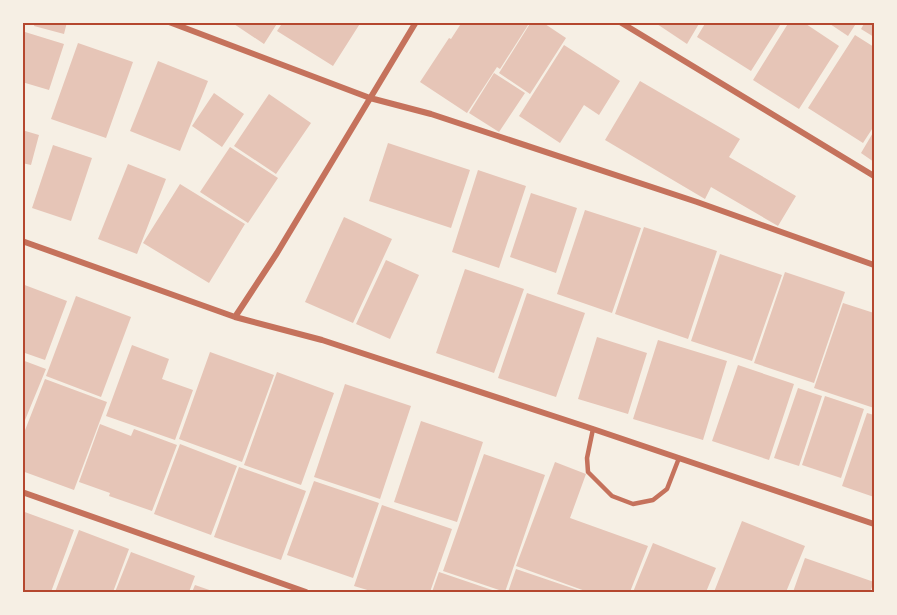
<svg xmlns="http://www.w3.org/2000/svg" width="897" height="615" font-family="Helvetica,sans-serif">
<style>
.building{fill:#e6c5b7}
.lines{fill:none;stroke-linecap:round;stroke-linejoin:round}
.service{stroke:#c5725c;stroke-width:4.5}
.minor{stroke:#c5725c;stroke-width:6}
.neatline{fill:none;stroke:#b5482f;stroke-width:2}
</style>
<rect width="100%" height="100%" fill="#f6efe4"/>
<path class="building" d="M35,22h32l-3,12 -30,-8z
M231,22h47l-14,22z
M283,22h78l-28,44 -56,-35z
M462,22h68l-30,47 -3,-2 -30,46 -47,-31 29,-44 2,1z
M531,22h11l24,16 -36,56 -31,-21z
M654,22h46l-13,22z
M706,22h76l-31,49 -54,-34z
M789,22h14l36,24 -40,63 -46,-29z
M827,22h30l-9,14z
M865,22h9v15l-13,-8z
M25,32l39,12 -15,46 -27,-8v-40z
M855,35l19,12v79l-11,17 -55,-35z
M78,43l55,19 -27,76 -55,-19z
M564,45l56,36 -21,34 -15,-10 -24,38 -41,-27z
M158,61l50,20 -28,70 -50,-20z
M494,73l31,20 -26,39 -30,-19z
M640,81l100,58 -11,18 67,39 -18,30 -67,-39 -6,12 -100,-59z
M214,93l30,21 -22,33 -30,-21z
M269,94l42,29 -35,51 -42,-28z
M22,130l17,5 -8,30 -9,-2z
M874,131v31l-13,-9z
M388,143l82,27 -19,58 -82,-27z
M53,145l39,13 -21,63 -39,-13z
M230,147l48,31 -30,45 -48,-31z
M128,164l38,15 -29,75 -39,-15z
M478,170l48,16 -27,82 -47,-16z
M180,184l65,40 -36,59 -66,-40z
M531,193l46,15 -21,65 -46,-16z
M585,210l56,18 -29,85 -55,-19z
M344,217l48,22 -39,84 -48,-21z
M644,227l73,24 -29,88 -73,-25z
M720,254l62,21 -30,86 -61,-20z
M386,260l33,15 -29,64 -34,-15z
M465,269l59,20 -30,84 -58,-20z
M785,272l60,20 -31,91 -60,-20z
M22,284l45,17 -22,59 -23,-8z
M527,293l58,20 -29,84 -58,-19z
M76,296l55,21 -30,80 -55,-21z
M843,303l31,10v95l-60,-20z
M597,337l50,16 -19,61 -50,-15z
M658,340l69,21 -24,79 -70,-21z
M132,345l37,14 -7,20 31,11 -18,50 -69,-24z
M210,352l64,23 -32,87 -63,-23z
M22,360l24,9 -23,56h-1z
M738,365l56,19 -25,76 -57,-19z
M277,372l57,21 -33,92 -57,-20z
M45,379l62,23 -33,88 -52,-19v-33z
M345,384l66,22 -31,93 -66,-22z
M798,388l24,8 -23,70 -25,-8z
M825,396l39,13 -23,69 -39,-13z
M867,413l7,2v82l-32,-11z
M421,421l62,21 -26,80 -63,-20z
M100,424l31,12 3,-7 43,16 -25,66 -43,-15 1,-3 -31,-11z
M180,444l57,22 -26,69 -57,-21z
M484,454l61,21 -40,117 -62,-21z
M555,462l31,12 -16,44 78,28 -18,46h-42l-72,-26z
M239,467l67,24 -25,69 -67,-23z
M314,481l65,22 -26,75 -66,-23z
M382,505l70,24 -22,63h-56l-20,-6z
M22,511l52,19 -23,62h-29z
M742,521l63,25 -19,46h-72z
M79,530l50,19 -16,43h-58z
M653,543l63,25 -10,24h-73z
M131,552l64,24 -6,16h-74z
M805,558l69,24 -4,10h-77z
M516,569l62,21 -1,2h-69z
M439,572l59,20h-66z
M195,585l20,7h-23z"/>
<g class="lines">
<path class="service" d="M593,429l-6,29 1,14 24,24 21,8 20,-4 14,-11 12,-31"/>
<path class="minor" d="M169,22l201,76 61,16 266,88 177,63
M620,22l254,154
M22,241l213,76 42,-64 139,-231
M235,317l87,23 271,89 281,95
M22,492l284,100"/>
</g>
<rect width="897" height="615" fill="none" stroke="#f6efe4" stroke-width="48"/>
<rect x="24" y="24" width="849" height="567" class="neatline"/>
</svg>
